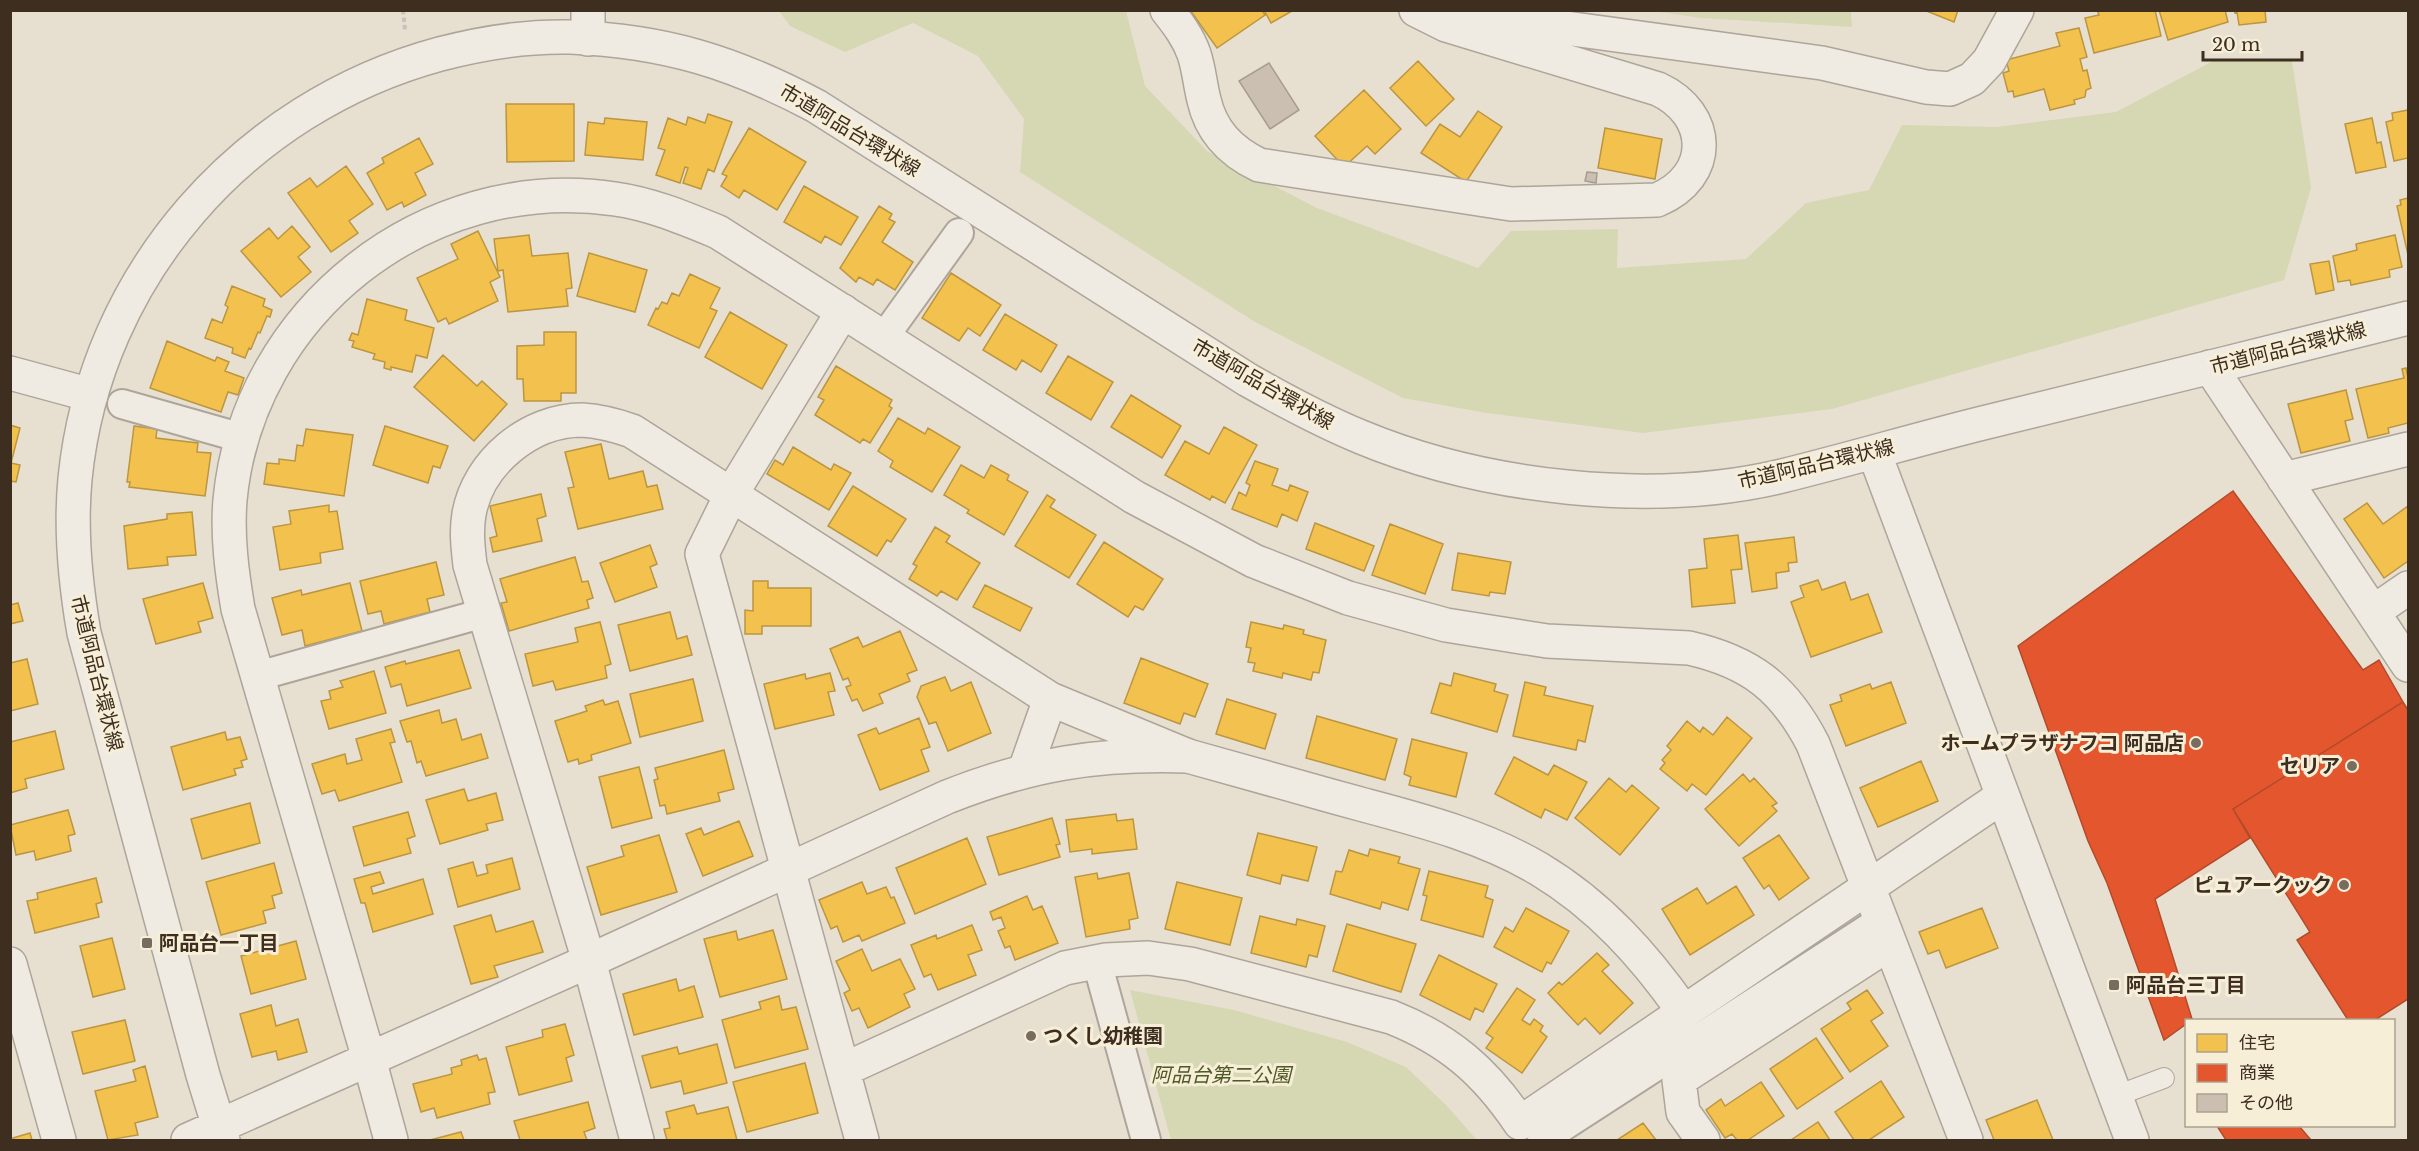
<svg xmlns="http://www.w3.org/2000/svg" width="2419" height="1151" font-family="'Libre Baskerville','Noto Sans JP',serif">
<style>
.green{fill:#d6d7b3}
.homes{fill:#f2c14e;stroke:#bc9540;stroke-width:1.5}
.shops{fill:#e4572e;stroke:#b24b2a;stroke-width:1.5}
.building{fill:#cbbfb2;stroke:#a89c90;stroke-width:1.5}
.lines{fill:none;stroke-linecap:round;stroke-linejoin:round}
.service-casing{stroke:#ada599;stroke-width:22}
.pedestrian-casing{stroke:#ada599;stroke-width:32}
.minor-casing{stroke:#ada599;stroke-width:36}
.tertiary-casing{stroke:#ada599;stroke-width:36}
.path{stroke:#c8c2b9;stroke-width:4;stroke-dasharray:4.5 3;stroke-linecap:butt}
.service{stroke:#efebe3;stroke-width:20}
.pedestrian{stroke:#efebe3;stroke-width:28}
.minor{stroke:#efebe3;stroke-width:33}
.tertiary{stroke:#efebe3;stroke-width:33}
.poi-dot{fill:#786c5e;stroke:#f7eed8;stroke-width:2}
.labels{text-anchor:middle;stroke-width:6;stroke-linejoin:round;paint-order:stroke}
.street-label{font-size:20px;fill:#3d2e20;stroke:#f7eed8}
.poi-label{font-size:20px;font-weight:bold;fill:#3d2e20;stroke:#f7eed8;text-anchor:end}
.park-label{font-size:20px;font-style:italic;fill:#4d5a26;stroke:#f7eed8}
</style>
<rect width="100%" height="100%" fill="#e7e0d1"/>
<path class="green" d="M779,11h347l19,75 62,65 110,57 161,60 33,-37 107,-2 -1,39 129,-9 60,-56 63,-13 33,-65 95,2 119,-15 99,-52 77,1 19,127 -27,92 -452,129 -189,24 -156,-20 -84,-15 -148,-76 -235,-150 4,-53 -46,-63 -65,-33 -68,29 -55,-26z
M1653,11h198l1,16 -151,-9z
M1130,990l104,20 113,32 59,25 40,38 31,35h-306z"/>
<path class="homes" d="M1190,10h72l3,5 -48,33z
M1264,10h27l1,1 -21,12z
M1924,10h34l-4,12z
M2097,10h58l6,26 -67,17 -9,-35 14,-3z
M2159,10h66l3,12 -60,18z
M2234,10h31l1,12 -27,3 -2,-13 -2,1z
M2079,28l8,29 -7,2 3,12 4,-1 4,18 -5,2 -1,7 -11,3 1,4 -25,6 -6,-21 -30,8 -1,-6 -5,1 -5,-19 6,-2 -3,-11 54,-14 -4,-13z
M1418,61l36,38 -28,27 -36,-38z
M1364,90l37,39 -26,25 -8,-8 -23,21 -29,-31z
M506,104h68v57l-67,1z
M2408,110v48l-14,3 -8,-39 7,-2 -1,-7z
M1478,111l24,16 -36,55 -45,-29 19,-29 20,13z
M708,114l24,8 -18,50 -6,-3 -7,20 -18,-6 5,-15 -3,-1 -5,16 -24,-8 9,-25 -7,-2 10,-30 18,7 2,-8 17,6z
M605,118l42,4 -4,38 -58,-5 3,-33 16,2z
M2372,118l5,25 4,-1 5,25 -30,6 -11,-49z
M749,128l57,34 -29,48 -33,-20 -5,8 -18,-12 6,-10 -5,-2z
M1605,128l57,11 -7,40 -57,-11z
M419,138l14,26 -18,9 11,22 -22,12 -2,-5 -15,8 -20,-37 17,-10 -2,-5z
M346,166l27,38 -24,17 9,12 -27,19 -43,-59 22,-15 7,9z
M804,186l54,31 -17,28 -16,-9 -4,7 -37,-21z
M2408,198v57l-11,-49 4,-1 -1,-5z
M879,206l13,8 -3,5 6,3 -13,20 31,20 -18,28 -18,-11 -4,6 -14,-8 -3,5 -16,-14z
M292,226l18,21 -12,10 13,15 -30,25 -40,-46 28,-23 9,11z
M478,231l22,46 -10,5 8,19 -49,23 -3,-6 -8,4 -21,-44 41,-19 -7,-15z
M529,235l3,21 36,-3 4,35 -6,1 2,17 -60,6 -5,-42 -5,1 -4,-32z
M2395,235l7,32 -13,3 1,7 -39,8 -1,-5 -12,2 -5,-26 24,-6 -1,-6z
M589,253l58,17 -12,42 -58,-16z
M2329,261l5,29 -18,4 -6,-30z
M951,273l50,32 -21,31 -12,-8 -9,13 -37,-23z
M690,274l30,14 -10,20 7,3 -18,37 -51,-23 8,-17 2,1 4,-7 5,2 5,-11 7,3z
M232,286l33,13 -2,7 9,4 -2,7 -3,-1 -7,17 -2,-1 -7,17 -2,-1 -4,10 -13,-5 1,-5 -28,-10 7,-19 10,4 6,-16 -3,-2z
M367,299l40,11 -2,10 29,8 -7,30 -11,-3 -4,17 -21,-5v3l-7,-2 1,-6 -12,-3 2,-5 -23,-7 2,-6 -5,-1 3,-7 6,2z
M730,312l57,33 -25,44 -57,-32z
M1005,314l52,31 -16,27 -19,-12 -6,10 -33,-20z
M544,332h32v61h-15v8h-37l-1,-22h-6v-33l27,-1z
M167,341l48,20 2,-4 12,5 -4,9 19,7 -6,17 -10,-3 -7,20 -71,-24z
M443,355l34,31 5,-5 25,23 -33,37 -60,-54z
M1068,356l45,26 -22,38 -45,-27z
M836,366l56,34 -3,6 3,2 -22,35 -7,-4 -3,4 -45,-28 9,-15 -6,-3z
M2406,368l2,10v45l-20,5 1,5 -21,5 -12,-49 48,-11 -2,-9z
M2346,390l7,29 -8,2 5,20 -49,12 -13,-49z
M1131,395l50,31 -19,32 -51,-31z
M898,418l27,16 3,-6 32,19 -28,45 -42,-25 3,-6 -15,-10z
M10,425l10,3 -9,35 9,2 -4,17 -6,-1z
M134,426l23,3 -1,9 42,5 -1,9 14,1 -6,43 -76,-9 1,-5h-3z
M385,426l63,20 -8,22 -7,-2 -5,17 -55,-18z
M1224,427l33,18 -32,58 -13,-7 -2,4 -45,-25 20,-34 24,13z
M306,429l47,6 -9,61 -80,-12 3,-21 12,1v-5l16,2 2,-16 6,1z
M601,444l8,35 34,-8 4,16 10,-2 6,24 -85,20 -10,-41 6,-1 -9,-35z
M793,447l38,23 3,-6 17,9 -22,37 -62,-36 8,-14 8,5z
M1255,461l23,8 -6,16 16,6 2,-6 18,7 -11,29 -15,-7 -5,13 -45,-18 7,-17 7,4 4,-11 -4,-2z
M961,465l23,13 7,-13 18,10 -2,5 21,12 -24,43 -37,-22 2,-3 -25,-15z
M853,486l53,33 -15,23 -4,-2 -10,16 -49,-30z
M541,494l5,22 -9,3 5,22 -49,11 -3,-14 7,-2 -7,-30z
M1047,495l8,5 -5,7 46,28 -27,43 -54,-32z
M2367,503l16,21 25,-18v55l-24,17 -40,-59z
M329,505v7l8,-1 6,38 -23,4 1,10 -41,7 -7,-43 18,-3 -2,-13z
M192,512l4,43 -29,2 1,8 -40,4 -4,-43 43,-7v-5z
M1315,523l59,23 -10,25 -58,-22z
M1390,524l53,20 -18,50 -53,-19z
M935,527l15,9 -4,6 34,21 -23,37 -16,-9 -4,5 -28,-17 8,-13 -4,-2z
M1738,535l4,34 -11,1 4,33 -43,4 -3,-37 18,-2 -3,-29z
M1794,537l3,25 -9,1 1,8 -13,2 1,15 -25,4 -7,-49z
M1104,542l59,37 -20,31 -8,-4 -7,11 -51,-33z
M650,545l7,19 -7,3 7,20 -42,15 -15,-39z
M1458,553l53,9 -6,32 -15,-2 -1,4 -37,-6z
M575,557l7,25 6,-1 5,17 -6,2 2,8 -80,23 -8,-28 6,-1 -7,-23z
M436,562l8,33 -17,4 3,13 -46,12 -3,-13 -13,3 -8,-33z
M1818,580l4,10 23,-8 6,18 17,-6 14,38 -71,25 -20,-55 13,-5 -4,-11z
M753,581h15v7h43v38h-49v8h-17v-24l8,1z
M203,583l10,35 -15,4 3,10 -45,12 -13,-45z
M350,583l12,48 -57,15 -3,-16 -20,5 -10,-37 29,-8 1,5z
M985,585l47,23 -12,23 -47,-24z
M18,603l5,18 -13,3v-19z
M670,612l7,27 10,-3 5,19 -62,16 -12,-46z
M600,622l11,42 -6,2 2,12 -51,12 -3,-9 -20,5 -8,-32 53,-12 -3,-14z
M1251,622l32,7 1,-4 20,5 -1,4 23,6 -7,33 -6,-1 -2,8 -28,-7 -1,5 -29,-7 2,-8 -7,-1 3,-14 -5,-1z
M900,631l17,39 -10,4 3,7 -31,13 4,9 -20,8 -6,-12 -5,2 -6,-14 5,-2 -3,-7 -5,2 -13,-31 28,-12 5,10z
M459,650l12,38 -64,18 -6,-22 -10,3 -6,-20 20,-6 1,3z
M1141,658l67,26 -13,33 -11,-4 -4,11 -56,-21z
M27,659l11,45 -28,7v-48z
M374,671l12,42 -57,16 -8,-28 10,-2 -2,-8 14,-4 -3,-6z
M830,673l5,18 -7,1 6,23 -59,14 -11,-45 41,-10 1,5z
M1454,673l42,11 -2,7 14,4 -11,37 -66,-19 9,-30 11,3z
M945,677l6,14 20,-9 20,51 -43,18 -12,-29 -7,2 -12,-27 4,-11z
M693,679l10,42 -63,16 -10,-43z
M1525,682l21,5 -2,8 49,11 -8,36 -7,-2 -2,10 -63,-14z
M1891,682l15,41 -60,23 -16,-41 12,-4 -2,-6 30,-11 2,5z
M1227,699l49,15 -11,35 -49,-15z
M603,700l2,5 13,-4 13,42 -40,12 1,5 -13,4 -1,-5 -10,3 -13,-41 32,-10 -2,-5z
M439,710l3,13 14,-4 6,21 19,-6 7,24 -62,18 -5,-15 -4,2 -6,-22 -4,1 -7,-21z
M1317,716l80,23 -12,41 -79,-22z
M1727,717l25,21 -46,57 -14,-11 -5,7 -27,-22 5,-6 -3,-3 9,-10 -4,-4 20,-25 13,11 3,-5 10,8z
M919,718l11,29 -9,3 8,21 -49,19 -22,-55 18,-7 3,6z
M391,729l4,13 -5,1 12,39 -63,19 -4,-11 -13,4 -10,-30 33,-10 2,10 15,-4 -6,-21z
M55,731l9,38 -39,10 2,9 -17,5v-51z
M225,732l2,8 13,-3 7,22 -6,2 2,6 -9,2 2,6 -53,15 -12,-43z
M1412,739l55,14 -11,44 -47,-12 2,-8 -7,-3z
M724,750l10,39 -16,4 2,8 -53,13 -2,-9 -5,1 -6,-26 4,-1 -3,-11z
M1514,757l34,18 6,-10 33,17 -20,38 -22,-11 -4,9 -46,-24z
M1921,761l17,40 -60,26 -18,-39z
M639,767l13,51 -40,10 -13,-51z
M1743,774l7,8 4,-4 23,25 -5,3 5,5 -38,35 -34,-37z
M1609,778l17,14 6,-7 27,23 -39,47 -45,-37z
M464,789l4,12 28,-8 7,27 -17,4 2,6 -48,14 -14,-44z
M250,803l10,40 -58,16 -11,-40z
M68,810l7,24 -7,2 3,15 -35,9 -2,-9 -18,4 -6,-30z
M408,812l7,24 -8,3 4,14 -47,13 -11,-39z
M1116,814l1,7 16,-2 4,30 -45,5v-5l-22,3 -4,-32z
M1052,818l8,26 -4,1 4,12 -61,18 -12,-38z
M739,821l14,35 -50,20 -17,-42 15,-6 3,7z
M1258,833l59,14 -9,34 -26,-6 -2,9 -33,-9z
M659,835l18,57 -76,23 -14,-48 37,-11 -3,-10z
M1779,835l30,43 -30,22 -10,-15 -5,4 -21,-31z
M967,838l19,46 -71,30 -19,-46z
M1370,849l30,8 -2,6 22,6 -12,41 -26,-8 -2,7 -50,-15 6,-23 6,1 7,-22 19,6z
M512,858l8,31 -62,18 -10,-38 25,-7 4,14 11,-3 -2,-8z
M274,863l8,30 -10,3 3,12 -12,3 3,12 -45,12 -15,-53z
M1429,871l59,15 -3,11 8,3 -10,37 -62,-17 6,-24 -4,-1z
M380,872l4,11 -13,4 2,7 50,-15 10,35 -60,18 -8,-29h-4l-7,-24z
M1097,873l1,6 31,-6 9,45 -9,2 1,9 -44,8 -11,-60z
M96,878l6,24 -6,2 3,13 -64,16 -8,-32 11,-2 -1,-6z
M862,882l5,12 19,-7 5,11 3,-1 11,26 -43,18 -3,-6 -16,7 -6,-16 -6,3 -12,-29z
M1177,882l65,16 -12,47 -65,-16z
M1736,886l18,29 -64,40 -28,-46 35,-21 10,16z
M1027,896l6,14 9,-4 16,37 -43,17 -5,-14 -5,2 -7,-17 7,-3 -4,-11 -8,3 -3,-8z
M1526,908l43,23 -18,33 -4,-2 -5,10 -48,-25 11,-20 8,5z
M1982,908l16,40 -52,20 -7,-18 -11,4 -9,-22z
M491,915l5,17 37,-11 10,31 -49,14 4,11 -27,7 -17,-58z
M1260,916l36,9 1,-6 28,7 -8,31 -8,-2 -3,12 -55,-14z
M1347,924l69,20 -15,48 -68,-21z
M972,925l10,25 -14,5 8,20 -38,15 -7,-16 -7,3 -13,-32 25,-10 1,4z
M773,930l14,49 -67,18 -16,-58 32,-8 2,9z
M112,938l13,51 -32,8 -13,-51z
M296,941l10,38 -55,15 -10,-38z
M862,949l10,22 28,-12 15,30 -11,5 6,13 -42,21 -9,-20 -7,3 -8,-18 6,-3 -14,-29z
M1597,953l12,12 -7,6 31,32 -33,31 -15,-16 -7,7 -30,-32 11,-11 3,3z
M1439,955l58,29 -14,28 -8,-4 -5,12 -50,-25z
M676,979l3,12 15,-5 9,31 -69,18 -11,-41z
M1517,988l18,12 -13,20 8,5 4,-6 9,7 -3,5 7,6 -25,36 -36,-25 7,-10 -7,-5z
M1867,990l16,23 -12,8 17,25 -38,26 -29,-43 30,-20 -4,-6z
M779,996l3,14 14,-3 12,42 -73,19 -13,-48 39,-11 -2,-7z
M271,1005l5,21 22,-7 9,33 -29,8 -2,-9 -24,6 -12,-43z
M125,1020l10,41 -52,13 -11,-42z
M565,1024l9,31 -8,3 6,23 -53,14 -13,-48 37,-10 -1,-7z
M1816,1038l27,40 -46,31 -27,-40z
M717,1044l10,39 -43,11 -3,-13 -30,7 -9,-32 35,-9 2,7z
M477,1055l2,5 7,-2 9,34 -7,1 2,11 -53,14 -3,-10 -13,4 -8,-28 39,-10 -1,-6 11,-3 -1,-5z
M805,1063l13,50 -71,19 -14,-50z
M145,1066l13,51 -23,6 3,12 -30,5 -13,-49 41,-10 -3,-11z
M1881,1081l23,36 -35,23h-15l-19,-28z
M1761,1082l23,34 -36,24h-11l-5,-6 -7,4 -19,-28 15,-11 4,7z
M2037,1100l16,40h-59l-8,-20z
M588,1102l7,26 -11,4 3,8h-67l-6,-19z
M694,1105l3,9 31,-7 9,33h-70l-3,-11 6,-1 -4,-16z
M1818,1122l12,18h-39z
M1643,1123l13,17h-39z
M461,1132l3,8h-34z
M30,1133l2,7h-18l-1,-2z"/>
<path class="shops" d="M2233,491l130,179 16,-10 24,42 -170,107 17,29 -95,61 37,120 -6,1v4l-22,16 -57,-157 -19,-42 -70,-195z
M2403,702l5,8v289l-33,21h-27l-51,-80 13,-8 -77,-123z
M2217,1126h82l12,14h-85z"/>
<path class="building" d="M1269,63l30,47 -29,19 -31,-48z
M1587,172l10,1 -1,10 -11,-2z"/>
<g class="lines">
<g class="service-casing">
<path id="service" d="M2116,1096l48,-18"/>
</g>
<g class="pedestrian-casing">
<path id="pedestrian" d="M884,337l75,-104
M122,404l120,34
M258,676l226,-63
M1097,962l49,178
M1542,1140l338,-219"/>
</g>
<g class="minor-casing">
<path id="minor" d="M1167,10c11,14 21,27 27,44 5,15 6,30 10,46 7,31 26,51 55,65l252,39 146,-4c57,-24 55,-86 1,-111l-212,-64 -30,-15
M1469,10l31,9 322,44 104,24 24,2 22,-10 17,-18 28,-51
M588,39v-29
M843,311l-111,182 -30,61 160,586
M2210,367l198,298
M10,373l81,22
M2284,479l124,-30
M2373,612l35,-24
M1025,770l25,-71
M369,1059l22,81
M843,1070l222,-102 41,-8 42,-2 42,6 201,53c58,23 94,54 129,106l164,-111
M637,1140l-48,-179 -119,-396c-2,-17 -4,-34 -1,-51 9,-51 60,-94 113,-94 17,1 33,5 50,11l418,268 138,57
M1703,1140l-20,-28 -4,-32 210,-136"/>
</g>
<g class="tertiary-casing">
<path id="tertiary" d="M1874,452l258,688
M10,964l49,176
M369,1059l-131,-450c-6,-36 -11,-72 -8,-109 18,-189 196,-329 385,-301 36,5 69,19 103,33l416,265 120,64 94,37 98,27 101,16 142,7c62,14 95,40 124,96l153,396
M188,1140l401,-179 358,-164c83,-33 151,-44 241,-41 58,16 117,33 176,49 60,16 121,32 175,64 60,36 105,86 145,143l319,-216
M223,1140l-20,-65 -119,-442c-9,-52 -14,-102 -9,-154 20,-204 169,-372 365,-425 42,-11 87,-18 130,-17 95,4 163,25 246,69l432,274c37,21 74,41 113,57 123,51 291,70 421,39 69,-17 136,-37 205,-54 140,-34 281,-69 421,-104"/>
</g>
<path class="path" d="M403,10l2,20"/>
<use href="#service" class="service"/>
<use href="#pedestrian" class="pedestrian"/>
<use href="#minor" class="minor"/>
<use href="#tertiary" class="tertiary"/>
</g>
<g class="poi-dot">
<circle cx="2196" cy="743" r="6"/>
<circle cx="2352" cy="766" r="6"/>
<circle cx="2344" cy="885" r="6"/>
<rect x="141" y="937" width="12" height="12" rx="3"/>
<rect x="2108" y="979" width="12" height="12" rx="3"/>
<circle cx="1031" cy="1036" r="6"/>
</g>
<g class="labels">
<g class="street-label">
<text transform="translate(850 130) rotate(31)" y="7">市道阿品台環状線</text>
<text transform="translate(2288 348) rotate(-14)" y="7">市道阿品台環状線</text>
<text transform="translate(1263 384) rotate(30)" y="7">市道阿品台環状線</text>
<text transform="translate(1816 464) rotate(-13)" y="7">市道阿品台環状線</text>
<text transform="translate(97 673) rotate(76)" y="7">市道阿品台環状線</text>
</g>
<g class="poi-label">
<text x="2184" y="750">ホームプラザナフコ 阿品店</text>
<text x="2340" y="773">セリア</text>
<text x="2332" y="892">ピュアークック</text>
<text x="159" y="950" text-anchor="start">阿品台一丁目</text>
<text x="2126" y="992" text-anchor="start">阿品台三丁目</text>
<text x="1043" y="1043" text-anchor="start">つくし幼稚園</text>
</g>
<g class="park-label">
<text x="1221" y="1082">阿品台第二公園</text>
</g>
</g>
<rect width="2419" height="1151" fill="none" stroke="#3d2e20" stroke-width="24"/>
<rect x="2185" y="1019" width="210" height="108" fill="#f7eed8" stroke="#ada18e" stroke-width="1.5"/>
<rect x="2197" y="1034" width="30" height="18" fill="#f2c14e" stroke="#ada18e" stroke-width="1.5"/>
<text x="2239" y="1049" font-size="18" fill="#3d2e20">住宅</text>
<rect x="2197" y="1064" width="30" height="18" fill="#e4572e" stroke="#ada18e" stroke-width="1.5"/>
<text x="2239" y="1079" font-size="18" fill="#3d2e20">商業</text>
<rect x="2197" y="1094" width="30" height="18" fill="#cbbfb2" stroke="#ada18e" stroke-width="1.5"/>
<text x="2239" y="1109" font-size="18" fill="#3d2e20">その他</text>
<path d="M2203 51v9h99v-9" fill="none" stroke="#3d2e20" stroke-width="3"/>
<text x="2212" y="51" font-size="18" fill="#3d2e20" stroke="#f7eed8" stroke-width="4.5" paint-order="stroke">20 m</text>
</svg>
